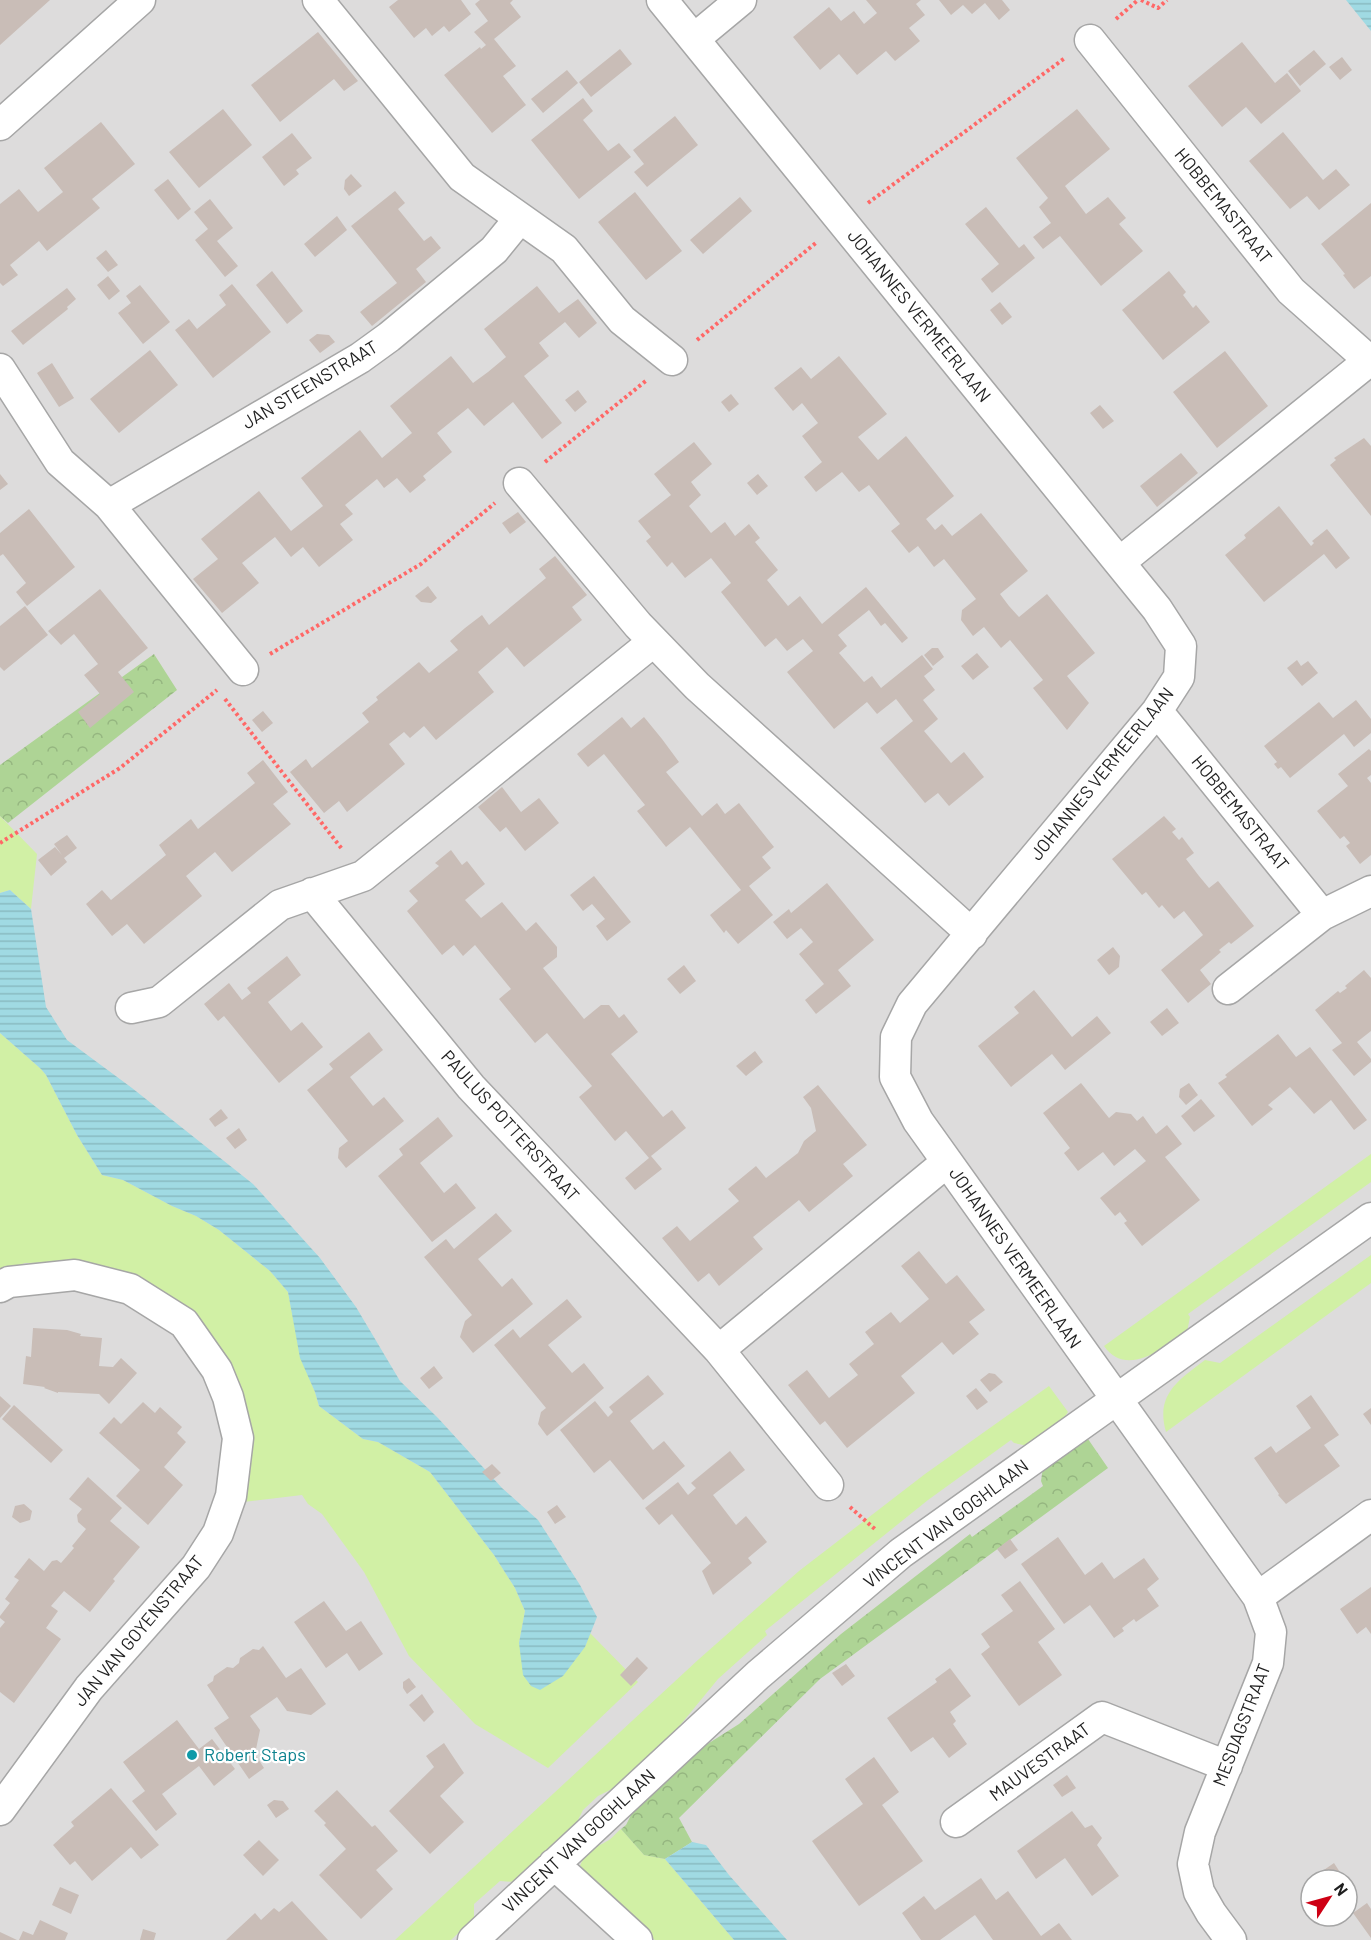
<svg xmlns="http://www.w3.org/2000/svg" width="1371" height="1940" font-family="Barlow,sans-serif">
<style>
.residential{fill:#dddcdc;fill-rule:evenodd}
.grass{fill:#d1f0a5}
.forest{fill:url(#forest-crowns)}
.water{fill:url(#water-rules)}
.building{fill:#c9bdb7}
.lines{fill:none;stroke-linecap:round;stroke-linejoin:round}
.street-casing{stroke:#a6a6a6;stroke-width:33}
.path{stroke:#ff6867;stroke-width:4;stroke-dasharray:3 3;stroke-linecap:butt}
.street{stroke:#fff;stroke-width:30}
.culture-dot{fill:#0f9aa8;stroke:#fff;stroke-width:2}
.labels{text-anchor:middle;stroke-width:4.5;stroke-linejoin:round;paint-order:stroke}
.street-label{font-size:18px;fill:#1f1f1f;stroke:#fff}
.culture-label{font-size:18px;fill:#0d838f;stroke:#fff;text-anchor:start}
</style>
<defs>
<pattern id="forest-crowns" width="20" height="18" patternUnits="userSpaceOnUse" patternTransform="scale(1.5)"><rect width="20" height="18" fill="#aed495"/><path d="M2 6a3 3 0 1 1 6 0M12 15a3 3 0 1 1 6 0" fill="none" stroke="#95b680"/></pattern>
<pattern id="water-rules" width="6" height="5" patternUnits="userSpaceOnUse" patternTransform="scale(1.5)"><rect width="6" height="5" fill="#a0dae3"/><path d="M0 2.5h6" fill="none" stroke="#89bbc2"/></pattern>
</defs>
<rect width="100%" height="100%" fill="#f1ebe4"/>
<path class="residential" d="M0,0h1371v1940h-1371zM1311,1880h36v36h-36z"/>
<path class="grass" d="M0,816l37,38 -6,55 -21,-19 -10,3z
M0,1033l41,36 5,6 31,60 25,40 21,5 49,26 24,10 23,14 51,41 18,21 13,66 14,34 4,14 44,33 15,3 52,30 64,83 21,33 10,23 -6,32 66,4 5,-14 48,49 -90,86 -73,-44 -66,-68 -45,-84 -42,-58 -14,-10 -6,-9 -59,7 -12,-130 -165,-110 -41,1 -25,9z
M1371,1154v28l-183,132 2,3 -3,15c-22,16 -61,46 -83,14z
M1371,1255v28l-205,149c-11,-38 13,-52 39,-72l15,3z
M1049,1386l19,26 -6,9 -34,25 -14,-3 -3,-3 -83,60 -163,131 2,4 -49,44 -41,50 -61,58 -18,9 -15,14 -7,14 -62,58 -14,-1 -26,23v14l-23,22h-56l304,-281 100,-88 126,-97z
M621,1829l23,26 21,4 69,81h-79l-47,-44 -23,-19 -5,-11c7,-18 14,-17 29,-26 4,-3 8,-8 12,-11z"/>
<path class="forest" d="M154,654l23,36 -169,133 -8,-7v-51z
M1088,1439l20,29 -288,211 -141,139 13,24 -27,17 -21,-4 -23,-26 5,-4 7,-14 65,-61 41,-26 102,-90 129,-100 2,3 71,-51 -2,-5 2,-14 39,-26z"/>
<path class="water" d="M1346,0h25v31z
M10,890l21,19 15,98 21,33 65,48 121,96 67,74 36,49 44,74 38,37 64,70 36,32 42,65 17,32 -12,30 -22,29 -23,14 -9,-4 -8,-11 -4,-32 6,-32 -10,-23 -21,-33 -64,-83 -52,-30 -15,-3 -44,-33 -4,-14 -15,-34 -12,-66 -18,-21 -51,-41 -23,-14 -24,-10 -49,-26 -21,-5 -25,-40 -31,-60 -5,-6 -41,-36v-140z
M692,1842l14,3 23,30 58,65h-53l-69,-81z"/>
<path class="building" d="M0,0h50l-50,45z
M398,0h63l10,14 -22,18 -5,-6 -12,10 -6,-8 -12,10 -25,-31z
M480,0h33l-3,3 11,14 -27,22 22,27 -13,10 23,29 -34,28 -48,-58 36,-28 1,2 5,-4 -12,-13 14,-11 -13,-17z
M866,0h55l-5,4 9,11 -16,13 11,13 -25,20 -9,-10 -29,24 -18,-21 -19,16 -27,-33 36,-30 12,14 13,-10 10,13 13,-11z
M939,0h63l8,10 -11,10 -14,-17 -13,11 -9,-9 -12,10z
M318,32l40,49 -14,10 -10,-12 -54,43 -29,-37z
M1242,42l33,41 12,-10 14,18 -40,33 -15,-17 -24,20 -34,-41z
M620,49l12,15 -41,33 -12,-15z
M1314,50l12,14 -26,22 -12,-15z
M1342,57l10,13 -12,10 -11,-13z
M567,70l11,13 -35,30 -12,-14z
M583,98l10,13 -10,9 25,31 11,-8 12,14 -52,42 -48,-59z
M223,109l29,36 -53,43 -30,-36z
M1077,109l33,40 -45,37 21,28 22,-17 18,21 -7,6 24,27 -42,35 -41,-50 -17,13 -10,-12 18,-14 -12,-16 9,-9 -32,-40z
M675,116l23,29 -51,42 -13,-15 10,-8 -11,-14z
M101,122l34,42 -43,35 8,9 -53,43 -8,-10 -29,24 8,10 -15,11 -3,-3v-79l19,-15 19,23 25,-20 -19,-24z
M1283,132l40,48 13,-11 14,16 -31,25 -12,-14 -17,13 -41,-48z
M292,133l20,25 -16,12 3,4 -15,12 -22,-29z
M351,174l11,12 -13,10 -5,-7 1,-9z
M168,179l23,30 -13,11 -24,-30z
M395,191l10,12 -7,6 26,32 7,-5 10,12 -25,21 10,13 -54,44 -12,-14 37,-29 -46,-57z
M635,192l47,59 -36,29 -48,-58z
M740,197l12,14 -49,43 -13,-14z
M210,199l23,29 -16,13 21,25 -13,11 -30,-37 13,-11 -14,-17z
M1371,203v73l-17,13 -11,-14 2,-1 -24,-30z
M986,207l33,41 5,-4 11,14 -43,35 -11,-14 18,-15 -34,-40z
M337,216l10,14 -32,27 -11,-13z
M106,250l12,15 -10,7 -12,-14z
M272,271l31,40 -16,13 -31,-39z
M1169,271l17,21 -3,3 10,13 3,-3 14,17 -47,38 -41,-50z
M108,276l12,15 -11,9 -12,-15z
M232,284l39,48 -58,46 -38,-48 14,-11 8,10 29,-24 -7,-10z
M140,285l30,37 -27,22 -25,-31 13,-10 -5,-7z
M537,286l22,27 19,-14 19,24 -18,15 -14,-16 -26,21 10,13 -25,20 38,47 -20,16 -29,-37 -29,24 -16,-18 -31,25 15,19 -29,24 3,4 -16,13 -13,-15 -13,10 -7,-9 -32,26 8,9 -13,10 13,16 -34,27 -16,-20 -12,10 -16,-20 -33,26 17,20 -37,30 -29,-34 25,-20 -17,-20 58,-48 32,40 32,-25 -22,-28 59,-48 22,28 30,-25 -22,-27 61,-50 22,27 15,-11 18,-15 -22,-28z
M67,288l9,11 -9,8 1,2 -45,36 -12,-14z
M1000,302l12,15 -10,8 -12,-15z
M317,334l12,1 6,7 -15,11 -11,-13z
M150,350l28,35 -59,48 -29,-34z
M1225,351l43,55 -51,42 -44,-56z
M839,356l48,58 -29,23 20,23 28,-24 48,60 -28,23 9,11 7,-6 10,12 29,-23 47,58 -28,23 9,12 10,11 28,-23 48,59 -28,23 22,27 -22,27 -34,-42 10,-8 -33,-40 -9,8 -17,-21 -11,9 -12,-16 1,-10 14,-11 -32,-40 -10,8 -16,-21 -9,7 -18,-22 9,-7 -31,-39 -10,7 -17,-20 -26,20 -12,-15 18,-15 -20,-26 16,-13 -16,-20 -9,8 -19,-23 27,-21 10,12z
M52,363l22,35 -15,9 -22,-34z
M578,390l9,12 -12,10 -10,-12z
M731,394l8,10 -10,8 -8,-10z
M1100,405l14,16 -11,8 -13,-16z
M1364,438l7,8v70l-41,-51 6,-5 -2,-2z
M694,442l18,22 -21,18 10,13 -12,11 22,27 14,-11 10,14 14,-12 11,14 -5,4 23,28 -11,10 21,26 12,-10 22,28 44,-37 42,51 -6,5 -17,-20 -4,3 -12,-16 -31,25 9,11 -8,7 25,29 8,-6 9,12 41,-33 11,14 -9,7 11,14 -12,10 15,19 -14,12 27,32 13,-11 20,25 -35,29 -11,-13 -13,10 -45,-55 33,-27 -17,-22 -19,15 -10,-12 -33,27 -47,-57 26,-21 -10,-12 -16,12 -11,-13 -11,9 -44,-55 10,-9 -20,-25 -26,20 -13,-16 -5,5 -21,-26 5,-4 -13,-16 33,-26 -17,-21z
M1181,453l17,20 -41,34 -17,-21z
M0,474l8,10 -8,6z
M758,474l10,12 -11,9 -10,-12z
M1279,506l32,40 3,-3 -2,-2 15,-12 23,29 -14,11 -12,-15 -60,48 -39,-47 21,-17 -2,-3z
M29,509l46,58 -48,39 -11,-14 10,-9 -23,-29 -3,2v-23z
M518,512l8,10 -16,12 -8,-11z
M555,556l32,39 -15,12 10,13 -58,47 -17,-20 -29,25 16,20 -58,48 -12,-14 -14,12 -6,-6 -15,12 16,20 -58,48 -8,-11 -15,12 -34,-41 16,-13 6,9 57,-46 -7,-9 16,-13 -2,-3 43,-35 10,11 29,-23 -8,-9 15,-13 17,-13 7,10 57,-47 -7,-9z
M428,586l9,12 -6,5 -10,-1 -6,-6z
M100,589l48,59 -30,24 16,20 -44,36 -12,-16 22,-18 -16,-19 14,-11 -24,-30 -13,11 -13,-14z
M25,606l23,29 -44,36 -4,-4v-41z
M932,648h6l6,9 -11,9 -9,-11z
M977,653l12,14 -16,13 -12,-14z
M1297,660l4,6 7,-5 10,12 -16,13 -15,-18z
M1356,700l15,19v14l-17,14 -10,-13 -54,44 -9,-11 -3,2 -4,-5 3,-2 -13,-16 55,-44 14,16z
M263,711l10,12 -11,9 -10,-12z
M622,717l9,11 13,-11 18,22 17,23 -13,10 36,44 15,-13 8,11 14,-11 35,44 -12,10 9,11 -22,18 24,29 -35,29 -12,-14 -2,3 -14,-18 31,-25 -51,-63 -24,20 -29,-36 8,-6 -41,-51 -16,13 -11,-13z
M1369,749l2,2v24l-4,3 4,5v72l-11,9 -14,-18 4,-3 -6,-7 -4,3 -23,-28 31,-25 -10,-12z
M263,760l25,32 -15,12 18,20 -59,48 -17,-20 -29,24 16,20 -58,48 -17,-20 -15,12 -26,-32 16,-14 9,10 55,-45 -7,-10 32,-26 7,10 57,-46 -8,-10z
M502,787l19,25 18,-14 20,25 -34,28 -19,-24 -6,5 -22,-25z
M1164,816l12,13 -4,3 7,8 3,-3 12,16 -8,6 13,17 10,12 9,-7 36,45 -23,18 -2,-2 -10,8 2,2 -21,18 11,14 -23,19 -27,-33 42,-35 -19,-24 -10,8 -12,-14 -3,3 -13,-16 -4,3 -30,-36z
M67,835l10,13 -13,10 3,4 -16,14 -13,-16 17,-13 7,8 -8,-11z
M451,850l11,15 5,-4 18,23 -20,16 16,18 21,-16 24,29 10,-9 21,25v10l-14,11 41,51 17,-14h8l10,13 5,-4 14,18 -27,22 52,63 9,-7 14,18 -35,28 11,13 -27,21 -10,-12 24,-20 -23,-27 -11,10 -36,-44 13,-11 -45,-53 -12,10 -36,-44 12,-10 -36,-44 -12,11 -9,-11 -12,10 -35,-44 11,-10 -9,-10 30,-25 -4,-3z
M594,876l37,46 -24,19 -11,-15 9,-7 -13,-15 -9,7 -13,-16z
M827,883l47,57 -36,30 13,16 -35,28 -11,-14 19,-16 -25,-30 14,-12 -12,-14 -14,11 -14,-17 16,-13 2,4z
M1113,947l7,9 -1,11 -10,8 -12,-15z
M287,956l14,19 -33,27 23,29 11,-9 21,25 -44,36 -55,-67 -6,5 -14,-17 25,-21 13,17 9,-7 -4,-5z
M684,965l12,16 -16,13 -13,-15z
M1364,970l7,8v53l-14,11 14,17v3l-17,14 -22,-26 10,-7 -27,-33 23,-19 2,2 7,-5 -2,-2z
M1034,990l38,47 25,-21 14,17 -46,37 -13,-16 -41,33 -33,-41 41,-33 -5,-6z
M1167,1008l12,15 -17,13 -12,-14z
M369,1032l14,18 -33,27 23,29 11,-9 20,24 -58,47 -8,-10 1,-10 9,-7 -41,-51 26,-21 -4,-5z
M1278,1034l18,23 14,-10 57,73 -13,10 -23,-30 -17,14 -24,-27 -22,18 5,4 -21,17 -34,-43 9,-6 -2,-2z
M755,1051l8,11 -17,14 -10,-10z
M1081,1083l28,35 7,-6 15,2 6,7 6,-5 13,18 11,-9 15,19 -17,13 35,43 -58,46 -18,-23 3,-2 -7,-9 -5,4 -15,-18 46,-37 -11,-12 -21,17 -11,-14 -25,19 -14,-18 6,-5 -27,-35z
M1189,1083l9,12 -12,10 -7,-8 1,-8z
M818,1085l49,60 -24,19 10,12 -44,36 -10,-12 -46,37 10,12 -44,37 -10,-13 -11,9 -36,-44 15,-12 13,15 49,-40 -11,-12 28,-23 10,12 32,-25 6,-12 12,-10 -5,-23 -8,-11z
M1201,1099l14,17 -21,16 -13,-16z
M221,1109l7,9 -13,9 -6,-8z
M438,1117l15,19 -33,27 24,30 12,-10 20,25 -44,34 -54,-66 25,-21 -4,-6z
M239,1128l8,12 -12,9 -9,-11z
M496,1213l16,18 -34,28 24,28 10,-9 21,26 -60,49 -13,-16 5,-16 7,-6 -48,-58 22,-18 8,10z
M919,1251l27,33 11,-9 28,35 -16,12 10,12 -26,21 -11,-13 -41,34 14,17 -68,55 -22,-27 -5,4 -32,-40 19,-15 22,28 29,-23 -9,-11 25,-20 -9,-12 26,-20 9,11 29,-24 -28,-33z
M567,1299l15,18 -34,28 24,28 12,-10 20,25 -57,48 -9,-12 3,-12 5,-4 -52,-63 19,-16 7,9z
M33,1328l34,2 14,4 -1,2 22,2 -3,28 14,1 8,-9 16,15 -28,31 -10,-10 -41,-2v1l-14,-5 1,-1 -22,-3 3,-28 5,1z
M434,1366l9,12 -14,11 -9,-11z
M989,1373l6,1 8,8 -13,10 -10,-12z
M648,1375l16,19 -34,27 23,29 11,-9 21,25 -42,34 -33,-40 -16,13 -34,-43 35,-29 13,16 5,-5 -4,-5z
M976,1388l12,14 -11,8 -11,-14z
M1311,1395l28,40 -15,10 16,21 -54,38 -8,-9 1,-1 -25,-36 17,-12 5,7 35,-25 -15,-22z
M0,1396l11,10 -11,12z
M143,1402l12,11 5,-6 22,20 -5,6 9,9 -22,25 19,18 -35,40 -32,-29 24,-26 -41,-37 15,-16 7,7z
M14,1405l49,45 -12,13 -49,-44z
M1371,1408v17l-8,-11z
M730,1451l15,19 -32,25 23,30 10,-9 21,26 -19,16 4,5 -39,32 -11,-24 9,-8 -39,-49 -13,11 -14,-17 33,-26 10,13 8,-7 -5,-5z
M492,1464l9,9 -10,8 -9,-9z
M88,1477l34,31 -12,13 30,26 -27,32 2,2 -25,31 -26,-21 -13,15 7,5 -12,17 15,11 -47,64 -14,-11v-64l5,-6 -5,-4v-2l10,-13 -5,-4 14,-19 -5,-3 15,-19 15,13 8,-10 5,-1 4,3 13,-15 -2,-2 14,-17 -8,-7 -1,-7 5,-6 -13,-10z
M24,1504l8,7 -2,9 -10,3 -8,-6 3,-11z
M557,1505l9,12 -11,7 -8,-12z
M1058,1537l27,38 17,-13 12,17 30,-21 15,21 -12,10 12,17 -23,16 -2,-3 -12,9 2,3 -10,7 -24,-33 -26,19 -43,-60z
M1010,1539l8,11 -13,9 -8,-10z
M1020,1581l35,48 -17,13 24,33 -43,31 -38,-52 9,-7 -9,-13 32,-23 -12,-16z
M1371,1587v47l-5,-7 -9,7 -17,-25z
M324,1601l22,30 15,-10 22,33 -24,17 -12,-18 -21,15 -32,-46z
M263,1646l23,32 15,-10 25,36 -15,11 -24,-4 -10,-14 -27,19 10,14 -5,24 9,14 -15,11 -35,-51 15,-10 -22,-33 6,-4 1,-5 13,-9 6,1 6,-5 1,-5 13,-9 6,1z
M637,1657l11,11 -17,18 -11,-11z
M846,1664l9,12 -13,10 -10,-13z
M950,1668l21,28 -21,16 6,9 -3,3 14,20 -18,14 -16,-21 -22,15 -24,-34 50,-36 -2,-3z
M409,1678l7,9 -9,7 -4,-6v-6z
M422,1694l12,18 -10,10 -15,-17z
M177,1720l22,29 13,-10 23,30 -21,17 -15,-20 -37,28 15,20 -21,17 -24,-30 13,-10 -22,-29z
M444,1743l20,30 -24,23 24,26 -34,32 -41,-43 45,-44 -8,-11z
M874,1757l25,35 -17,13 41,56 -64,45 -47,-65 51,-37 -18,-25z
M1067,1775l9,13 -14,9 -9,-12z
M111,1788l48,57 -18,14 -10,-12 -39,34 -17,-20 -5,4 -17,-20 21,-19 -3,-4z
M337,1790l35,37 3,-2 23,26 -22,19 17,19 -32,30 -42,-44 27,-26 -22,-24 2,-2 -12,-12z
M274,1800l9,1 6,8 -13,9 -9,-13z
M1072,1811l13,17 7,-3 10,13 -5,7 22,31 -27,20 -27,-38 -29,21 -19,-28z
M259,1840l20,20 -16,16 -20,-21z
M1334,1863l11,17h-19l-5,-8z
M981,1878l15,22 12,-9 33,45 18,-13 13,17h-79l-18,-25 -35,25h-19l-19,-27 22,-17 11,14z
M60,1887l19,8 -8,19 -19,-9z
M292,1901l36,39h-102l29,-27 6,7 13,-12 5,4z
M1367,1903l4,6v29l-18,-25z
M40,1920l28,13 -3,7h-46l4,-9 10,4z
M143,1929l13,4 -2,7h-14z
M0,1932l17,8h-17z"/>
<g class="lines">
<g class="street-casing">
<path id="street" d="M318,0l144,177 102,72 58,71 50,40
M662,0l495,609 24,37 -2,31 -22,34 -245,293 -16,33 -1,40 23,44 340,476 13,35 -3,31 -68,169 -7,32 6,28 12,21 20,27
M694,39l47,-39
M1090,40l201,251 80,71
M0,125l140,-125
M0,369l60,93 49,43 134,165
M519,483l119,142 59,61 275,248
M109,505l251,-147 29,-21 105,-87 26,-32
M1120,562l250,-202
M1157,711l165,204
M312,893l159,194 248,263 109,135
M1228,989l94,-74 49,-24
M131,1008l28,-6 121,-97 83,-29 290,-234
M0,1287l9,-5 66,-7 55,14 54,34 33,47 11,27 10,41 -7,58 -13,37 -22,34 -107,121 -89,122
M719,1350l228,-188
M1258,1597l113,-82
M956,1822l146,-105 125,49
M554,1864l83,76
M473,1940l285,-265 143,-122 470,-335"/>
</g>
<path class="path" d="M1141,0l17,8 9,-8
M1116,19l22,-19
M868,203l197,-145
M697,340l120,-98
M545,462l102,-82
M270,654l151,-90 74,-61
M225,699l117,150
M0,843l120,-75 97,-78
M850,1507l26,23"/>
<use href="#street" class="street"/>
</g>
<circle class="culture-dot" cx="192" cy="1755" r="6"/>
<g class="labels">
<g class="street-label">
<text transform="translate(1223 206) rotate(51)" y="6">HOBBEMASTRAAT</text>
<text transform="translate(919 316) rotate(51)" y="6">JOHANNES VERMEERLAAN</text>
<text transform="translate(310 385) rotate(-31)" y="6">JAN STEENSTRAAT</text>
<text transform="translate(1102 774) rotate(-51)" y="6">JOHANNES VERMEERLAAN</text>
<text transform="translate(1240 813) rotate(51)" y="6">HOBBEMASTRAAT</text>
<text transform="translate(510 1126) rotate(48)" y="6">PAULUS POTTERSTRAAT</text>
<text transform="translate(1015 1258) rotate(55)" y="6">JOHANNES VERMEERLAAN</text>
<text transform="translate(946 1524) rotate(-37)" y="6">VINCENT VAN GOGHLAAN</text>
<text transform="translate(139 1631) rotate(-50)" y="6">JAN VAN GOYENSTRAAT</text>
<text transform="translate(1242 1725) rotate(-69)" y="6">MESDAGSTRAAT</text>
<text transform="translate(1040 1762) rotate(-36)" y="6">MAUVESTRAAT</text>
<text transform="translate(579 1841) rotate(-43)" y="6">VINCENT VAN GOGHLAAN</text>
</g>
<g class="culture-label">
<text x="204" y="1761">Robert Staps</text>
</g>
</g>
<g transform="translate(1329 1898) rotate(54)"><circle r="28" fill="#ffffff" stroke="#a5a5a5" stroke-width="1.5"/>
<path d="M0-4.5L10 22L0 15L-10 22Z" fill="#ce0014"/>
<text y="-9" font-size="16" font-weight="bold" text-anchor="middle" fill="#1f1f1f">N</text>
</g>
</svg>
